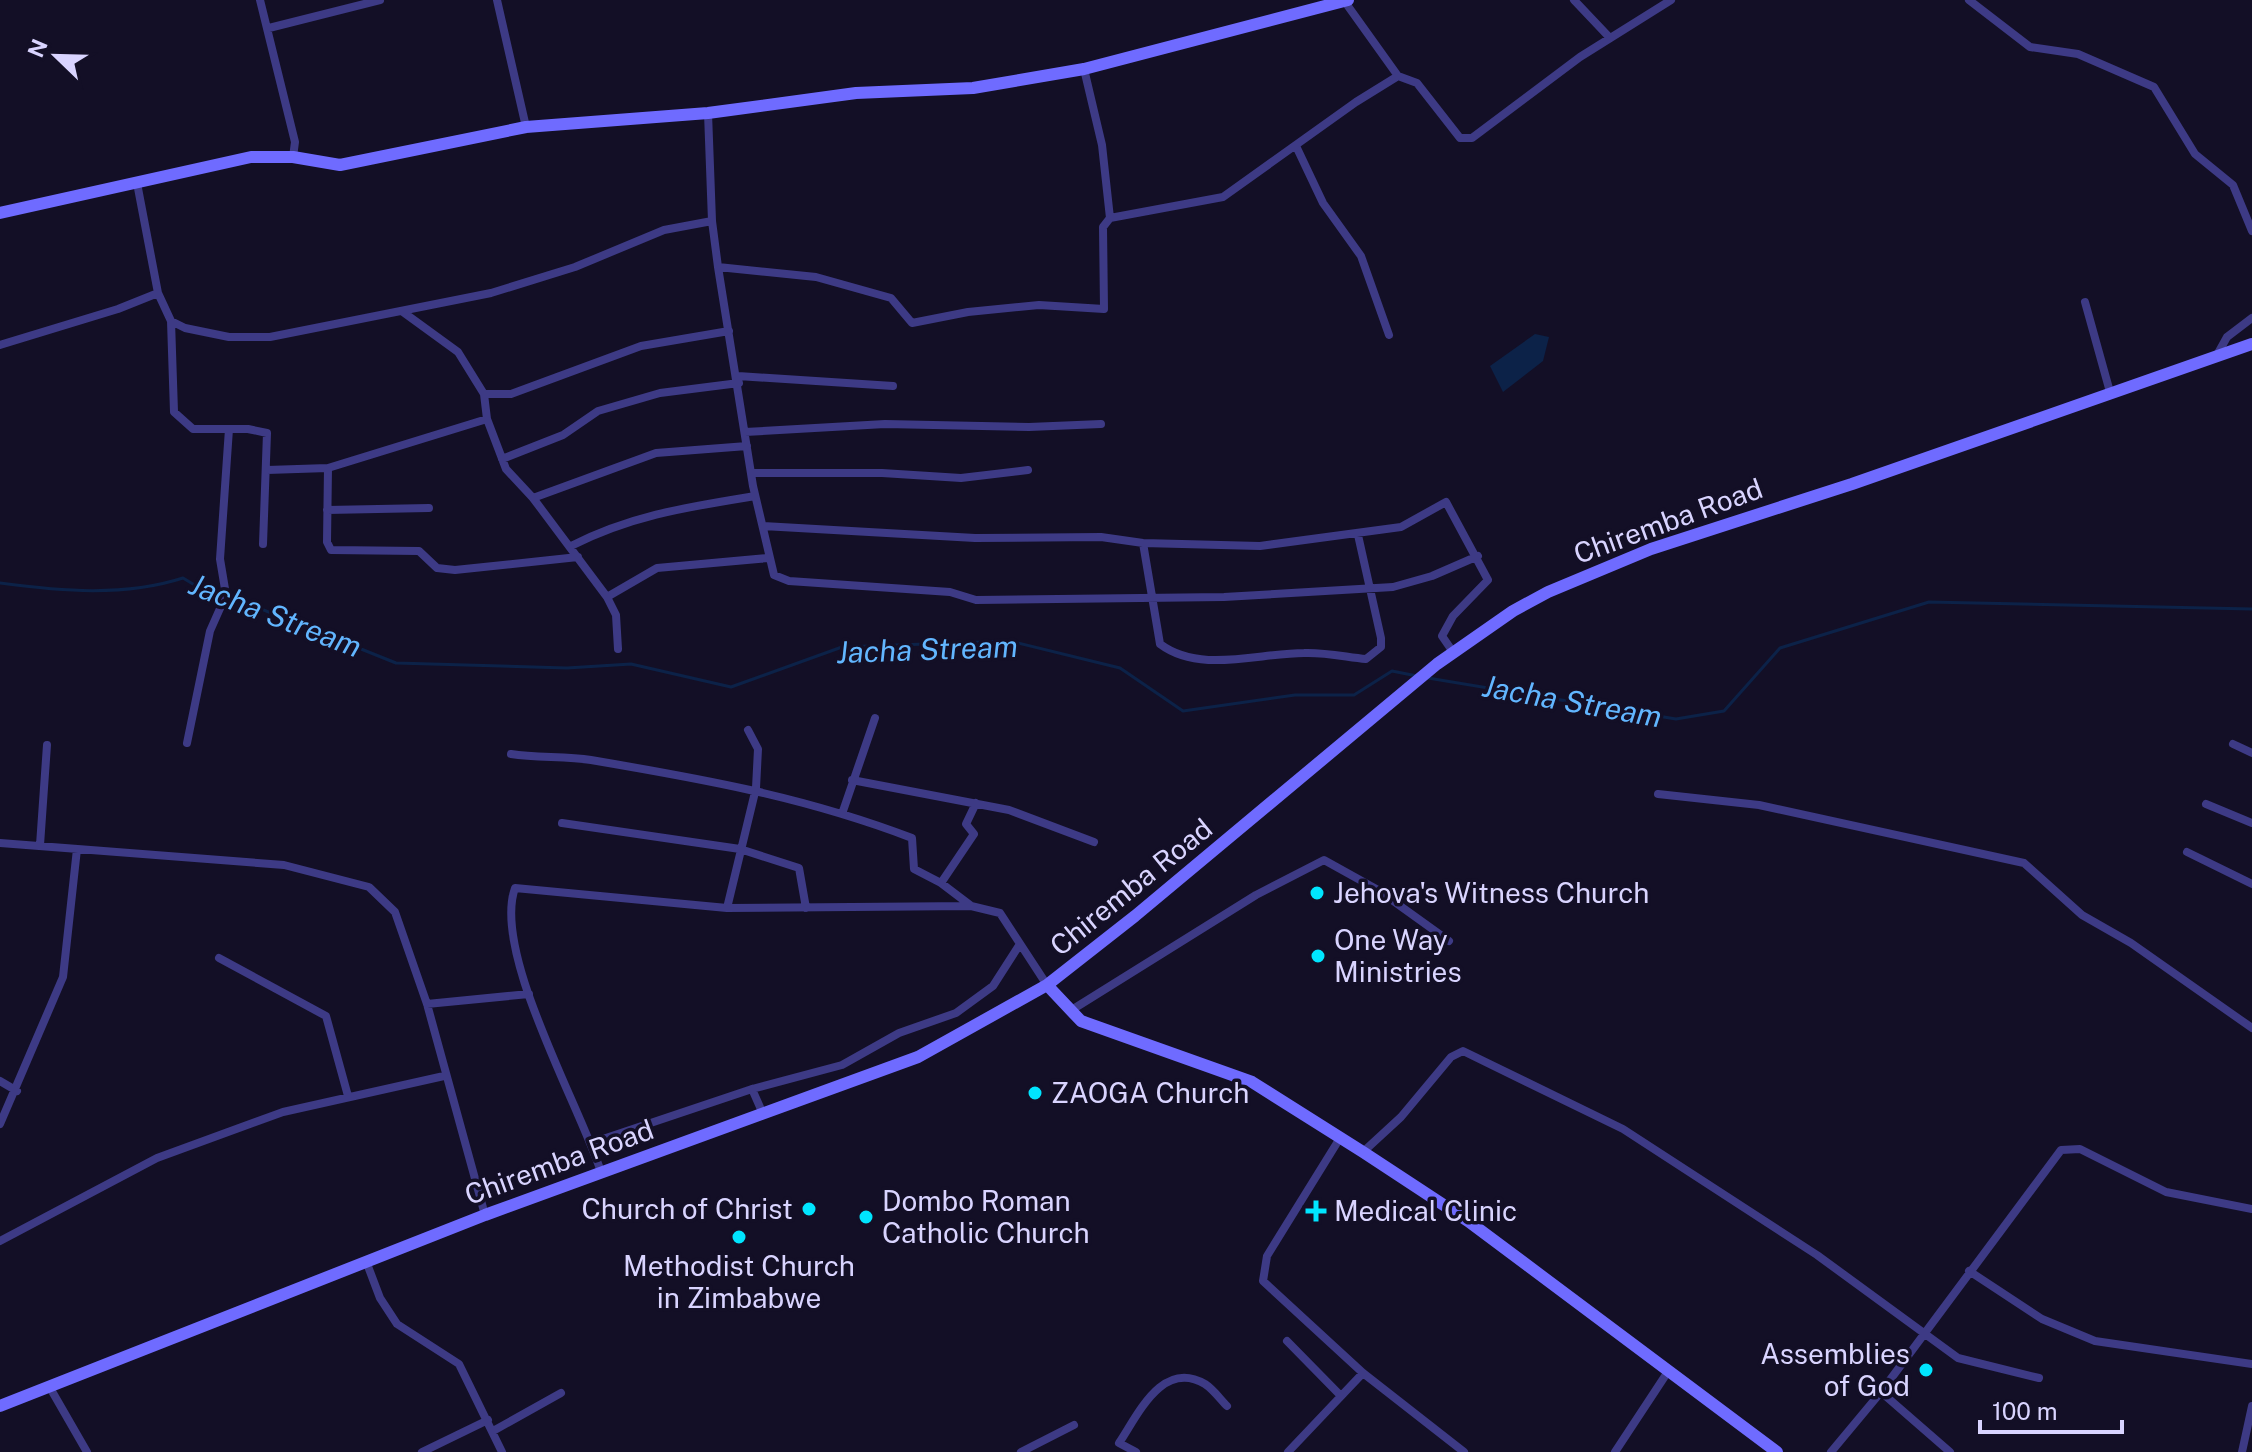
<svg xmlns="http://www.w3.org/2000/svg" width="2252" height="1452" font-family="'Public Sans',sans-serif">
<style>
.water{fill:#0c2248}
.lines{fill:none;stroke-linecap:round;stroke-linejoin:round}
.stream{stroke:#0c2248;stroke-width:3}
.street{stroke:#3d3a85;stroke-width:8}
.secondary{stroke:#6f6bff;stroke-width:12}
.poi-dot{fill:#00e5ff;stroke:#130f26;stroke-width:3}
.labels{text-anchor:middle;stroke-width:7;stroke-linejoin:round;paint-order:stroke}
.street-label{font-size:28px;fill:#d9d4ff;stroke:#130f26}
.poi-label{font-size:28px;fill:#d9d4ff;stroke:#130f26;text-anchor:start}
.water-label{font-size:30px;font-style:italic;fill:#62b6ff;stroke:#130f26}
</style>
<rect width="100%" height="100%" fill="#130f26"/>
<path class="water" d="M1535,334l14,3 -6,24 -40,31 -13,-26z"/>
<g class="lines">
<path class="stream" d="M0,583c60,8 124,14 183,-5l33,20 10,-3 170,68 171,5 64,-4 100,23 111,-40 168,-6 110,27 63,43 112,-16h59l38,-24 25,5
M1428,678l248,41 48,-8 56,-63 149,-46 323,7"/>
<path class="street" d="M260,0l35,142 -2,15
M497,0l29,127
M1574,0l36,38
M1969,0l61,47 48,7 76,33 41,67 38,31 19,46
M1345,2l53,74 19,7 43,55h12l108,-81 91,-57
M269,28l111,-28
M708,113l4,108 6,46 35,219 21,89 15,6 161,11 26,8 248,-3 169,-10 39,-11 46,-20
M1296,146l27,57 38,53 28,79
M1110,218l113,-21 133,-95 42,-26
M718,267l98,10 75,21 21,25 56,-11 71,-7 65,4 -1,-82 7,-9 -8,-73 -18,-76
M158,293l13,28 14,7 44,9h41l221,-44 84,-26 89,-37 48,-9
M2085,302l25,90
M403,312l55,40 26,42 3,25 19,50 27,29 74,99 9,18 2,34
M171,321l3,91 19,17h55l19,4 -4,111
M0,345l118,-36 40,-16 -21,-110
M2217,355l10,-18 25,-19
M738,376l155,10
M484,394h27l130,-48 88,-15
M745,432l140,-8 144,3 72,-3
M502,459l61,-24 35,-24 62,-18 79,-10
M328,468l-1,74 4,8 88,1 18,17 18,2 123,-13
M267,470l61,-2 159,-49
M751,473h131l79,5 67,-8
M533,498l123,-45 91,-7
M327,510l102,-2
M763,526l212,12 126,-1 42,6 117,3 141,-19 45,-25 42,78 -35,36 -11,20 11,16
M1143,543l17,101c40,30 98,9 144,9 20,-1 42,4 62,6l15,-12v-9l-23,-103
M571,546c61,-31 117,-39 184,-50
M607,597l50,-29 111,-10
M187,743l23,-112 16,-36 -6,-36 9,-130
M2233,744l19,9
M511,754c26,4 54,2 80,6 112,19 214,37 321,78l2,31 27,14 29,22
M852,780l157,30 85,32
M1658,794l101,11 265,58 58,52 49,28 121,85
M2206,804l46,19
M843,811l32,-93
M562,823l178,26 59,19 7,40
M0,843l284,22 85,22 26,25 32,92 58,211
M40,845l7,-100
M2187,852l65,32
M941,883l33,-49 -8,-10 10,-21
M727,908l29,-120 2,-39 -10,-19
M219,958l107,58 22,80
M427,1004l102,-10
M1070,1011l186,-116 68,-35 54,30 71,51
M0,1081l17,10
M752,1089l11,25
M0,1124l63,-147 14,-128
M1340,1138l-73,118 -4,25 100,92 101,79
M591,1143l161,-54 90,-24 57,-32 57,-20 37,-27 27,-42
M1363,1152l38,-35 50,-60 12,-6 160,78 194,126 141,103 81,20
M601,1172c-22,-68 -109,-220 -86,-284l212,20 244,-2 29,7 47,72
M0,1241l157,-83 126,-46 161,-36
M366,1261l14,37 17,26 62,40 43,88
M1969,1271l73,48 53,22 157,23
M1287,1341l53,54
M49,1386l38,66
M1881,1392l69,60
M493,1431l68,-38
M422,1452l66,-32
M1021,1452l53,-27
M1136,1452l-17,-9c19,-28 43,-84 86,-59 8,5 16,16 22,22
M1288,1452l75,-79
M1615,1452l54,-82
M1831,1452l50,-60 180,-242 19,-1 86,43 86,17
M2242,1452l10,-46"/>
<path class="secondary" d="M0,213l251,-56h42l47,8 186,-38 182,-14 148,-20 117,-5 111,-19 264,-69
M1047,985l34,36 171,61 111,70 105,69 309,231
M0,1406l485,-191 433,-158 129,-72 88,-69 302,-252 76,-53 35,-19 103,-43 201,-65 400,-140"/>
</g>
<g class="poi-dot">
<circle cx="1317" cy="893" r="8"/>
<circle cx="1318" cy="956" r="8"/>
<circle cx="1035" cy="1093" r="8"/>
<circle cx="809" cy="1209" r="8"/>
<path d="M1312 1199h8v8h8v8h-8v8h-8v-8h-8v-8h8z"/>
<circle cx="866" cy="1217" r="8"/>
<circle cx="739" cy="1237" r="8"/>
<circle cx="1926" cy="1370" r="8"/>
</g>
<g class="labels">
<g class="street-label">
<text transform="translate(1668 521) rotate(-20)" y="10">Chiremba Road</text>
<text transform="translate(1131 887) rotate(-39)" y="10">Chiremba Road</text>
<text transform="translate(559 1162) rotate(-20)" y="10">Chiremba Road</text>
</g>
<g class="poi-label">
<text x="1333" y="903">Jehova's Witness Church</text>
<text x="1334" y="950">One Way<tspan x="1334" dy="32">Ministries</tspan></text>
<text x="1051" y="1103">ZAOGA Church</text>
<text x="882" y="1211">Dombo Roman<tspan x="882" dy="32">Catholic Church</tspan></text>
<text x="793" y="1219" text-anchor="end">Church of Christ</text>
<text x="1334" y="1221">Medical Clinic</text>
<text x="739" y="1276" text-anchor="middle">Methodist Church<tspan x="739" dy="32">in Zimbabwe</tspan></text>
<text x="1910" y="1364" text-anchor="end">Assemblies<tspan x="1910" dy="32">of God</tspan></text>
</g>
<g class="water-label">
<text transform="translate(275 616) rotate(21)" y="10">Jacha Stream</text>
<text transform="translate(927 650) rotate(-2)" y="10">Jacha Stream</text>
<text transform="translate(1572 702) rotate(10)" y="10">Jacha Stream</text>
</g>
</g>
<g transform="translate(56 56) rotate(293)" stroke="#130f26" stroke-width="6" paint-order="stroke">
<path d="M0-6L14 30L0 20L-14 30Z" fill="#d9d4ff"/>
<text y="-12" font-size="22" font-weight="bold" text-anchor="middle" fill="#d9d4ff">N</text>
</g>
<path d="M1980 1420v12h142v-12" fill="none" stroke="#d9d4ff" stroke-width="4"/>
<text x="1992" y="1420" font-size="24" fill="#d9d4ff" stroke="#130f26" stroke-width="6" paint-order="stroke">100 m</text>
</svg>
